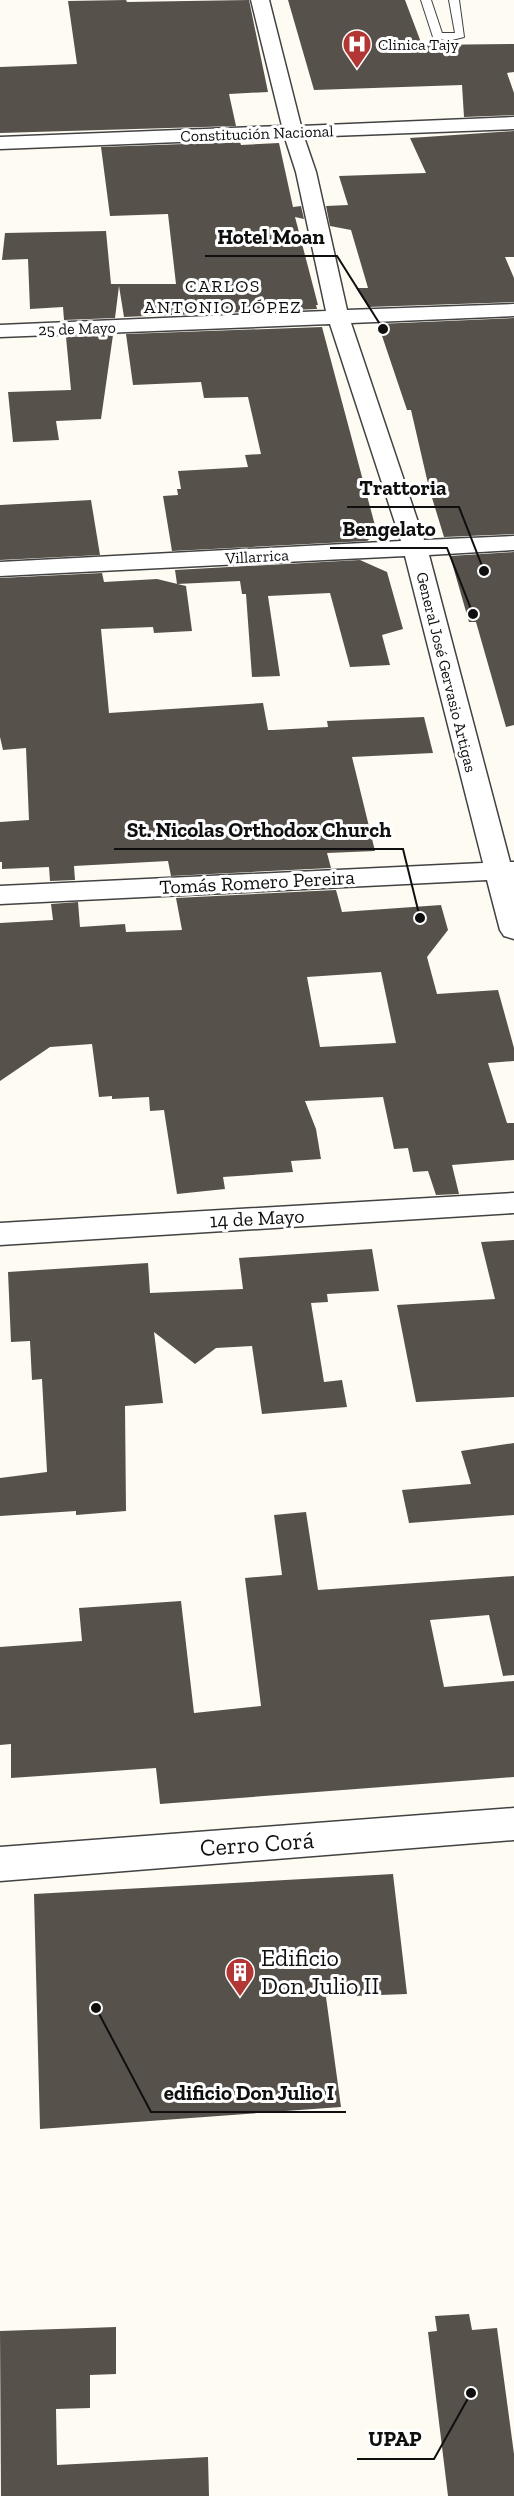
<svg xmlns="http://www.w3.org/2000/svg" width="514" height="2496" font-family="'Zilla Slab',serif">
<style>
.building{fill:#57514c;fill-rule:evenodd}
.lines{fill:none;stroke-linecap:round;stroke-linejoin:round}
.service-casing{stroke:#424242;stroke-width:2}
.minor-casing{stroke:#424242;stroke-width:3}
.service{fill:#fff;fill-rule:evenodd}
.minor{fill:#fff;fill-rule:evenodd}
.labels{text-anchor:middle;stroke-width:6;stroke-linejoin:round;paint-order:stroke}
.far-poi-label{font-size:16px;fill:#0f0f0f;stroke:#fff;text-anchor:start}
.far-street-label{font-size:16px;fill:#0f0f0f;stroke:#fff}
.far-quarter-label{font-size:18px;letter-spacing:1.5px;fill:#0f0f0f;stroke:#fff}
.street-label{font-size:20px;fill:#0f0f0f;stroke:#fff}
.near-street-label{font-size:24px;fill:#0f0f0f;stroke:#fff}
.near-poi-label{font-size:24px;fill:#0f0f0f;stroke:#fff;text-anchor:start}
.leader{fill:none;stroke:#0f0f0f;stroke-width:2}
.callout-dot{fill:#0f0f0f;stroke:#fff;stroke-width:2}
.callout-label{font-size:21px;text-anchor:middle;font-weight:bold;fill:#0f0f0f;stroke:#fff;stroke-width:6;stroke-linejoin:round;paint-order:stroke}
</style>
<rect width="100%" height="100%" fill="#fefcf2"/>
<path class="building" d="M126,0l1,2 122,-2 19,92 -39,2 7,32 -236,7v-66l77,-3 -9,-63z
M288,0h117l17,45 92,-1v28l-7,1 7,20v22l-50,2 -2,-32 -148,5z
M514,131v126h-9l9,21v24l-146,5 -12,-19h12l-17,-58 -21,-4 -4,-20 22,-1 -9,-29 87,-3 -16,-35z
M240,142l1,3 38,-2 14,64 8,-1 3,13 -9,-2 23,88h-2l1,4 -193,8 -5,-31 -4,32 -51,2 -1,-13 -33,2 -2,-50 -26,1 3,-27 101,-2 5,53h65l-8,-70 -58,2 -9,-69z
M514,318v216l-70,3 -15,-49 -18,-78h-4l-29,-86z
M322,327l55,206 -10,8 -195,10 -9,-55 15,-1 -1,-6h4l-3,-18 70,-4 -3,-12 16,-1 -13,-57 -44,1 -3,-16 -68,3 -7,-51z
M113,335l-12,84 -45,2 3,19 -46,2 -5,-50 63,-2 -5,-53z
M91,500l9,55 -100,5v-55z
M514,552v173l-8,2 -30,-105h-7l-19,-66z
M360,560l27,12 16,57 -21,6 8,30 -40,2 -20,-74 -62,3 12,80 -28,1 -6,-83h-4l-2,-13 -63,3 -2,-14z
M102,573l2,9 53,-3 29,7 6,45 -38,2 -1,-6 -52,2 8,84 154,-10 5,27h5l55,-3 -1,-6 97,-4 9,36 -81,4 23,94 -48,2 4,15 -160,8 -3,-15 -94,5 1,14 -25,1 -1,-14 -47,2v-7h-2v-40l29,-2 -3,-72 -23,2 -3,-13v-159z
M336,890l6,22 99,-7 7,25 -21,27 10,37 61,-4 16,58v13l-26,2 19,60h7v37l-62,5 7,29 -23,1 -8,-24 -15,1 -5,-24 -14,1 -11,-52 -78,4 11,28 5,30 -30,2 2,11 -70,5 2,12 -48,5 -13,-84 -14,1 -1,-14 -37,2v-3l-13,1 -7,-53 -42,3 -50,34v-158l53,-3 -2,-16 27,-2 2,25 45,-3 1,8 56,-2 -6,-32zM381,972l15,71 -76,4 -13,-70z
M514,1240v157l-98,5 -19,-97 98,-6 -14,-57z
M372,1249l7,42 -52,3 1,8 -17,1 13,79 18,-2 5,27 -85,7 -10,-68 -36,2 -21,16 -41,-32 9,71 -38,3 1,105 -50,4v-4l-76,5v-38l47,-6 -5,-93 -10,1 -2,-39 -19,1 -3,-70 140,-9 2,30 93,-4 -4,-31z
M514,1443v72l-105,8 -7,-33 69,-6 -10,-33z
M306,1512l12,78 196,-14v99l-11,1 -14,-61 -59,5 14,67 70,-6v96l-354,27 -4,-36 -145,10v-34l-11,1v-98l82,-6 -3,-33 102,-7 13,112 67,-7 -16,-128 37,-3 -8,-60z
M393,1874l14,120 -81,3 15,110 -301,22 -6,-235z
M469,2314l3,16 25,-2 17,126v42h-66l-20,-164 9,-1 -2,-15z
M116,2327v47l-26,1v33l-34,1 1,56 151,-8 1,39h-208l-1,-165z"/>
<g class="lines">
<g class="service-casing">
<path id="service" d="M421,0h10l11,33h13l-6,-33h10l5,37 -16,4 -15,-4z"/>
</g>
<g class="minor-casing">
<path id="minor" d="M251,0h18l32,126 213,-9v12l-210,8 12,35 31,138 167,-6v12l-163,7 73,217 90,-4v14l-85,5 81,307h4v77l-10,-3 -4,-6 -13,-50 -487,24v-18l483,-23 -78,-307 -405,20v-14l401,-21 -71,-217 -330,13v-12l326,-14 -30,-139 -11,-34 -285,11v-12l282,-11z
M514,1193v20l-514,32v-22z
M514,1808v32l-514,41v-34z"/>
</g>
<use href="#service" class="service"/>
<use href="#minor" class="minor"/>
</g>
<defs>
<g id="hospital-pin" transform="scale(1.5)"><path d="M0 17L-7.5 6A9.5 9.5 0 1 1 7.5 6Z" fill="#b13634" stroke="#fff"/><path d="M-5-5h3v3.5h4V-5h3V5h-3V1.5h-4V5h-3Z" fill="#fff"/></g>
<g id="building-pin" transform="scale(1.5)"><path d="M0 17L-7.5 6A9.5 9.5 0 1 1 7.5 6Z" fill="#b13634" stroke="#fff"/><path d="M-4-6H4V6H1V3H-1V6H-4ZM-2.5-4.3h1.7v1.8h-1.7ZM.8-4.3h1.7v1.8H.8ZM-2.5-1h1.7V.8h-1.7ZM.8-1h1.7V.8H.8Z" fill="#fff"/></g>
</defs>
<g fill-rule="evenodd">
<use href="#hospital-pin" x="357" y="44"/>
<use href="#building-pin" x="240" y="1972"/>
</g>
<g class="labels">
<g class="far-poi-label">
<text x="378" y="50">Clinica Tajy</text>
</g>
<g class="far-street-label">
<text transform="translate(257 133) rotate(-2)" y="6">Constitución Nacional</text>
<text transform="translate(77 328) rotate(-2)" y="6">25 de Mayo</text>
<text transform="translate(257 556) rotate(-3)" y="6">Villarrica</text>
<text transform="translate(447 672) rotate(76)" y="6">General José Gervasio Artigas</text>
</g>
<g class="far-quarter-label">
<text x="223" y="292">CARLOS<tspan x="223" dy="21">ANTONIO LÓPEZ</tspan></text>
</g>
<g class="street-label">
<text transform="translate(257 882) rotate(-3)" y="7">Tomás Romero Pereira</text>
<text transform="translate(257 1218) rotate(-3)" y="7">14 de Mayo</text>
</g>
<g class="near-street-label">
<text transform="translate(257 1844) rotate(-4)" y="8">Cerro Corá</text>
</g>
<g class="near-poi-label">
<text x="261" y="1966">Edificio<tspan x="261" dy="28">Don Julio II</tspan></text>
</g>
</g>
<path class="leader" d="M383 329L337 256H205M484 571L459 507H347M473 614L447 548H330M420 918L403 849H114M96 2008L151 2112H346M471 2393L434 2459H357"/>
<g class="callout-dot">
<circle cx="383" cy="329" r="6"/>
<circle cx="484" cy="571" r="6"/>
<circle cx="473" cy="614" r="6"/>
<circle cx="420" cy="918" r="6"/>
<circle cx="96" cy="2008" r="6"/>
<circle cx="471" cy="2393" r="6"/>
</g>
<g class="callout-label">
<text x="271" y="244">Hotel Moan</text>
<text x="403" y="495">Trattoria</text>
<text x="389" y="536">Bengelato</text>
<text x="259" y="837">St. Nicolas Orthodox Church</text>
<text x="249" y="2100">edificio Don Julio I</text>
<text x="395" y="2446">UPAP</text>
</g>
</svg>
